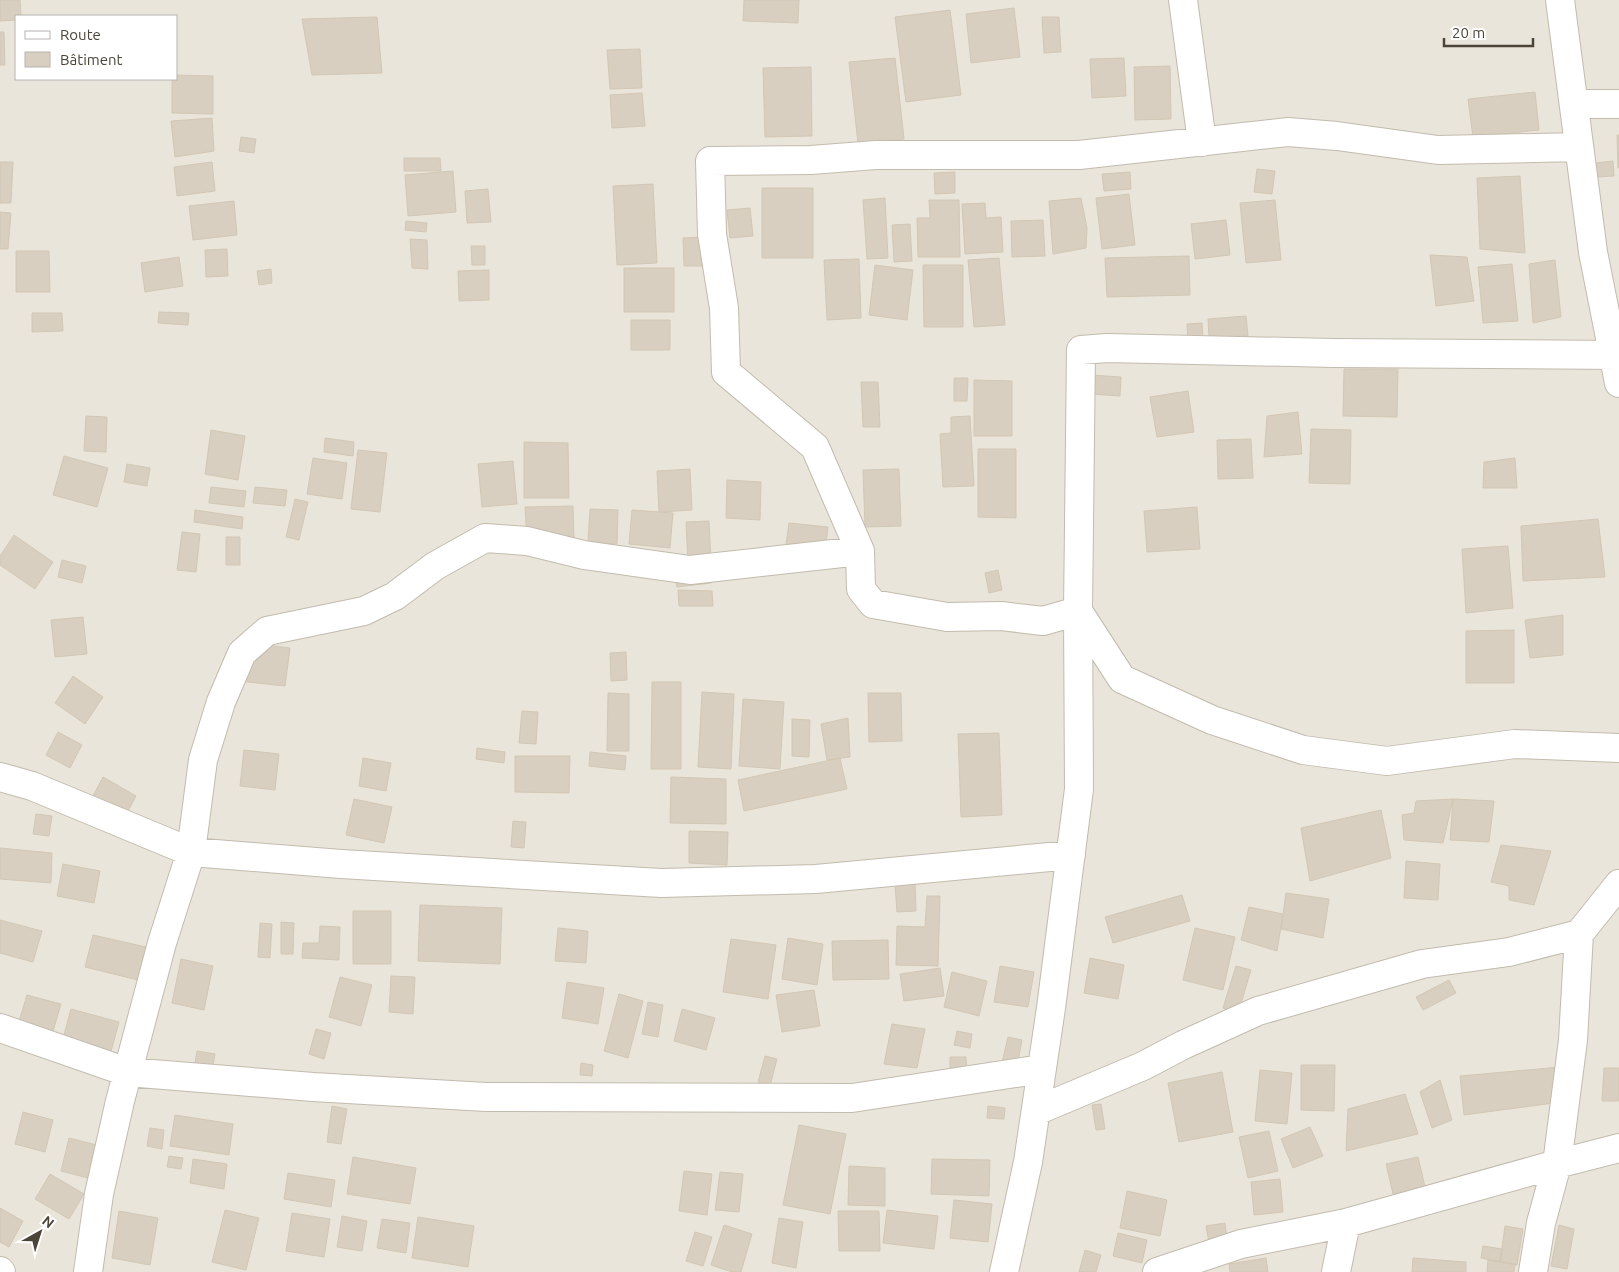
<svg xmlns="http://www.w3.org/2000/svg" width="1619" height="1272" font-family="Ubuntu,sans-serif">
<style>
.residential{fill:#eae5da;fill-rule:evenodd}
.building{fill:#d8cfc1;stroke:#d3c7b4}
.lines{fill:none;stroke-linecap:round;stroke-linejoin:round}
.minor-casing{stroke:#c2bbae;stroke-width:30}
.minor{stroke:#fff;stroke-width:28}
</style>
<rect width="100%" height="100%" fill="#f6f3ec"/>
<path class="residential" d="M0,0h1619v1272h-1619zM16,16h160v63h-160z"/>
<path class="building" d="M0,0h20l1,16h-5v4l-16,1z
M744,0h55l-1,23 -55,-2z
M1014,8l6,49 -49,6 -5,-49z
M950,10l11,85 -55,7 -11,-85z
M377,17l5,56 -70,2 -10,-56z
M1042,17h17l2,35 -17,1z
M0,32h4l1,33h-5z
M640,49l2,39 -32,1 -3,-39z
M895,58l9,81 -46,4 -9,-81z
M1124,58l2,38 -34,2 -2,-39z
M1170,66l1,53 -36,1 -1,-53z
M811,67l1,69 -47,1 -2,-69z
M176,75l37,1v38l-41,-1v-34h4z
M1535,92l4,38 -66,7 -5,-38z
M642,93l3,33 -33,2 -2,-33z
M212,118l2,33 -39,6 -4,-36z
M1617,135h2v33h-1z
M241,137l15,2 -2,14 -15,-2z
M404,158h36l1,13h-37z
M1613,161l1,15 -17,1 -1,-14z
M0,162h13l-2,41h-11z
M212,162l3,29 -38,5 -3,-29z
M1257,169l18,2 -3,23 -18,-2z
M453,171l3,41 -48,4 -3,-41z
M955,172v21l-20,1 -1,-21z
M1130,172l1,17 -27,2 -2,-17z
M1520,176l5,77 -45,-4 -3,-71z
M653,184l4,79 -40,2 -4,-79z
M762,188h51v70h-51z
M488,189l3,33 -24,1 -2,-32z
M1129,194l6,51 -33,4 -6,-51z
M885,198l3,60 -21,1 -4,-59z
M1081,198l6,30 -1,20 -33,6 -4,-53z
M929,200h30l1,57h-42l-1,-39h13z
M1275,200l6,60 -35,3 -6,-60z
M234,201l3,34 -44,5 -4,-34z
M985,203l1,15 15,-1 2,35 -38,2 -3,-50z
M750,208l3,28 -23,2 -3,-28z
M0,212l11,1 -3,36h-8z
M1043,220l2,36 -33,1 -1,-36z
M1226,220l4,35 -35,4 -4,-35z
M406,221l21,2 -1,9 -21,-2z
M910,224l2,37 -18,1 -2,-37z
M701,237l1,29h-18l-1,-28z
M410,239l17,1 1,29 -16,-1z
M471,246h14v19h-13z
M227,249l1,27 -22,1 -1,-27z
M16,251h33l1,41h-34z
M1430,255l37,2 7,44 -38,5z
M1189,256l1,39 -83,2 -2,-39z
M179,257l4,29 -38,6 -4,-29z
M999,258l6,67 -31,2 -6,-67z
M859,259l2,59 -34,2 -3,-60z
M1555,260l6,57 -28,6 -4,-59z
M1512,264l6,57 -35,2 -5,-56z
M875,265l38,5 -6,50 -38,-5z
M923,265h40v62h-39z
M624,268h50v44h-50z
M271,269l1,14 -13,2 -2,-14z
M489,270v30l-30,1 -1,-30z
M159,312l30,1 -1,12 -30,-2z
M32,313h30l1,18 -31,1z
M1246,316l2,20 -39,2 -1,-19z
M631,320h39v30h-39z
M1202,323l1,19 -15,1 -1,-19z
M1344,369h54l-1,48 -54,-1z
M1091,375l30,2 -1,19 -30,-2z
M954,378h14l-1,23h-13z
M974,380l38,1v55h-38z
M861,382h17l2,45h-17z
M1188,391l6,41 -37,5 -7,-40z
M1298,412l4,42 -38,3 3,-41z
M86,416l21,1 -1,35 -22,-1z
M970,416l4,70 -31,1 -3,-53 11,-1v-16z
M1311,429l40,1 -1,54 -41,-1z
M211,430l34,6 -7,44 -33,-6z
M325,438l29,4 -1,14 -29,-4z
M1251,439l2,39 -35,1 -1,-39z
M524,442l44,1 1,55h-45z
M978,449h38v69l-38,-1z
M358,450l29,3 -7,59 -29,-3z
M64,456l44,12 -11,39 -44,-12z
M313,458l34,5 -5,36 -35,-5z
M1515,458l2,30h-34l1,-26z
M513,461l4,43 -35,3 -4,-43z
M127,464l23,4 -3,18 -23,-4z
M690,469l2,41 -33,2 -2,-41z
M899,469l2,57 -36,1 -2,-57z
M727,480l34,2 -1,38 -34,-2z
M211,487l35,4 -2,16 -35,-4z
M255,487l32,3 -2,16 -32,-3z
M295,499l13,3 -9,38 -13,-3z
M573,506l1,33 -47,2 -2,-34z
M1197,507l3,42 -53,3 -3,-41z
M590,509l28,1 -1,34 -29,-1z
M195,510l48,7 -1,12 -48,-7z
M632,510l41,3 -3,35 -41,-4z
M1598,519l7,58 -82,4 -2,-55z
M709,521l2,42 -23,1 -2,-42z
M789,523l39,4 -5,38 -39,-6z
M182,532l18,2 -4,38 -19,-2z
M14,535l39,27 -18,27 -35,-24v-9z
M226,537h14v28h-14z
M1508,546l5,62 -47,5 -4,-64z
M62,560l24,6 -4,17 -24,-6z
M998,570l4,20 -13,3 -4,-20z
M709,572l2,11 -34,4 -2,-11z
M678,590l34,1 1,15h-34z
M1563,615v40l-33,3 -5,-38z
M83,617l4,37 -32,3 -4,-37z
M1514,630v53h-48v-52z
M234,641l56,7 -5,38 -56,-6z
M626,652l1,28 -16,1 -1,-28z
M73,676l30,21 -18,27 -30,-21z
M652,682h29v87h-30z
M702,692l32,2 -3,75 -33,-2z
M608,693l21,1v57h-22z
M868,693h33l1,48 -33,1z
M743,699l41,3 -4,67 -41,-3z
M522,711l16,1 -2,32 -17,-1z
M848,718l2,39 -23,3 -6,-36z
M792,719l18,1 -1,37 -17,-1z
M58,732l24,13 -12,23 -24,-13z
M999,733l3,82 -41,2 -3,-83z
M477,748l28,4 -1,11 -28,-4z
M244,750l35,4 -4,36 -35,-4z
M590,752l36,4 -1,14 -36,-4z
M515,756h55l-1,37 -54,-1z
M363,758l28,5 -5,28 -27,-5z
M840,758l7,31 -103,22 -6,-31z
M103,777l33,19 -11,21 -33,-19z
M671,777l55,2v45l-56,-1z
M354,799l38,8 -8,36 -38,-8z
M1453,799l41,2 -5,41 -39,-2z
M1453,799l-10,44 -39,-3 -2,-25 12,-2 2,-12z
M1381,810l10,48 -81,23 -9,-53z
M36,814l16,2 -3,20 -16,-2z
M513,821l13,1 -2,26 -13,-1z
M689,831l39,1 -1,33 -38,-2z
M1501,845l50,6 -17,54 -25,-5v-14l-18,-4z
M0,848l52,5 -1,30 -51,-4z
M1406,861l34,3 -2,36 -34,-2z
M63,864l37,7 -6,32 -37,-7z
M895,884h20l1,27 -19,1z
M1286,893l43,6 -6,39 -42,-9z
M1182,895l8,26 -77,22 -8,-26z
M927,896h13l-2,70 -42,-1 1,-39 28,1z
M420,905l82,3 -2,56 -82,-3z
M1249,907l34,7 -6,37 -36,-11z
M353,911h38v53h-38z
M0,920l42,11 -9,31 -33,-9z
M281,922l13,1 -1,31h-12z
M260,923l12,1 -2,34 -12,-1z
M320,926l20,1 -1,33 -37,-2 1,-15h16z
M558,928l30,3 -2,32 -31,-2z
M1195,928l40,9 -12,53 -40,-10z
M93,935l53,12 -8,33 -53,-13z
M788,938l35,6 -6,41 -35,-6z
M731,939l45,6 -8,54 -45,-7z
M888,940l1,39 -56,1 -1,-39z
M1090,958l34,7 -6,34 -34,-6z
M181,959l32,7 -9,44 -32,-7z
M1000,966l34,6 -6,35 -34,-5z
M1236,966l15,4 -13,43 -15,-5z
M940,968l4,28 -40,5 -4,-27z
M952,972l35,9 -8,35 -35,-9z
M391,976l24,1 -2,37 -24,-2z
M340,977l32,8 -11,41 -32,-9z
M1449,980l7,13 -33,17 -7,-13z
M567,982l37,6 -6,36 -36,-6z
M814,990l6,36 -38,6 -6,-37z
M619,994l24,7 -15,57 -24,-7z
M27,995l34,9 -10,34 -34,-10z
M648,1002l15,3 -5,32 -16,-3z
M71,1009l48,13 -9,33 -48,-13z
M682,1009l33,9 -9,32 -32,-9z
M892,1024l33,5 -8,39 -33,-4z
M316,1029l15,4 -7,26 -15,-5z
M957,1031l15,3 -2,14 -16,-3z
M1008,1037l14,3 -5,26 -15,-3z
M197,1051l18,3 -3,17 -18,-3z
M765,1056l12,3 -7,27 -12,-4z
M950,1057h16l1,17 -17,1z
M581,1063l12,2 -1,11 -12,-1z
M1301,1065h34l-1,46 -33,-1z
M1560,1067l-6,36 -90,12 -4,-39z
M1604,1068h15v33h-17z
M1260,1070l32,3 -5,51 -32,-3z
M1222,1072l11,60 -54,10 -11,-59z
M1440,1080l12,40 -20,8 -12,-36z
M1405,1094l13,40 -72,17 2,-42z
M1101,1104l4,25 -9,1 -4,-25z
M332,1106l15,3 -6,35 -14,-2z
M988,1106l17,2 -1,11 -17,-1z
M23,1112l30,8 -8,32 -30,-8z
M175,1115l58,9 -4,31 -59,-9z
M799,1125l47,9 -16,80 -47,-9z
M1310,1127l13,29 -30,12 -12,-29z
M150,1128l14,2 -2,19 -15,-3z
M1269,1131l9,40 -30,7 -9,-41z
M69,1138l32,8 -9,33 -31,-8z
M169,1156l14,2 -2,11 -14,-2z
M353,1157l63,11 -6,36 -63,-10z
M1418,1157l7,30 -32,7 -7,-30z
M193,1159l34,5 -3,25 -34,-6z
M932,1159l58,1 -1,36 -58,-2z
M849,1166l36,2v38l-37,-1z
M684,1171l28,3 -5,41 -28,-4z
M720,1172l23,2 -4,38 -24,-2z
M288,1173l47,7 -4,27 -47,-8z
M50,1174l34,20 -15,25 -34,-20z
M1280,1179l3,33 -29,3 -3,-33z
M1127,1191l40,9 -7,36 -40,-8z
M954,1200l38,4 -4,38 -38,-4z
M0,1208l23,13 -14,26 -9,-5z
M225,1210l34,8 -13,52 -34,-8z
M887,1210l51,6 -4,33 -51,-6z
M119,1211l39,7 -8,47 -38,-7z
M838,1211h41l1,40h-41z
M292,1213l38,6 -6,38 -38,-6z
M342,1216l25,5 -5,30 -25,-4z
M418,1217l56,9 -6,41 -56,-9z
M779,1218l24,4 -7,46 -24,-5z
M382,1219l28,4 -4,30 -29,-5z
M1225,1223l2,17 -18,3 -3,-17z
M724,1225l28,9 -11,38h-9l-21,-7z
M1559,1225l15,4 -7,40 -16,-3z
M1505,1226l18,3 -6,36 -17,-3z
M695,1232l17,5 -9,29 -17,-5z
M1118,1233l29,7 -5,23 -29,-7z
M1483,1246l19,3 -2,13 -19,-4z
M1085,1250l16,5 -5,17h-17z
M1266,1258l2,14h-38l-1,-8z
M1413,1258l53,4v10h-54z
M1488,1260l27,4 -1,8h-27z"/>
<g class="lines">
<g class="minor-casing">
<path id="minor" d="M1183,0l19,142
M1560,0l33,252 26,131
M1575,104h44
M1078,611l-35,10 -42,-5 -54,1 -74,-13 -12,-15 -1,-38 -45,-104 -89,-75 -2,-64 -12,-74 -2,-73 101,-1 65,-5h203l209,-23 49,4 101,14 141,-3
M1078,611l44,68 90,41 91,30 84,11 128,-17 104,4
M0,777l32,9 159,66 150,12 320,19 155,-4 255,-24
M1619,884l-40,50 -6,106 -16,124 62,-16
M0,1028l127,44 186,15 173,10 366,1 190,-29
M1036,1111l107,-45 40,-21 75,-34 164,-47 87,-12 70,-18
M0,1271l1,1
M88,1272l11,-78 21,-93 42,-158 29,-91 12,-92 18,-58 21,-49 25,-22 97,-20 31,-15 40,-30 50,-28 42,3 57,14 106,15 170,-19
M1004,1272l24,-110 23,-154 28,-219 -1,-178 3,-261 26,-2 227,5 285,2
M1157,1272l84,-28 105,-21 211,-59 -16,59 -8,49
M1336,1272l10,-49"/>
</g>
<use href="#minor" class="minor"/>
</g>
<rect x="15" y="15" width="162" height="65" fill="#ffffff" stroke="#b7b4b0"/>
<rect x="25" y="31" width="25" height="8" fill="#ffffff" stroke="#b7b4b0"/>
<text x="60" y="40" font-size="15" fill="#4b4439">Route</text>
<rect x="25" y="52" width="25" height="15" fill="#d8cfc1" stroke="#b7b4b0"/>
<text x="60" y="65" font-size="15" fill="#4b4439">Bâtiment</text>
<g transform="translate(40 1232) rotate(39)" stroke="#ffffff" stroke-width="4" paint-order="stroke">
<path d="M0-4L9 19L0 12L-9 19Z" fill="#4b4439"/>
<text y="-8" font-size="14" font-weight="bold" text-anchor="middle" fill="#4b4439">N</text>
</g>
<path d="M1444 38v8h89v-8" fill="none" stroke="#4b4439" stroke-width="2.5"/>
<text x="1452" y="38" font-size="15" fill="#4b4439" stroke="#ffffff" stroke-width="4" paint-order="stroke">20 m</text>
</svg>
